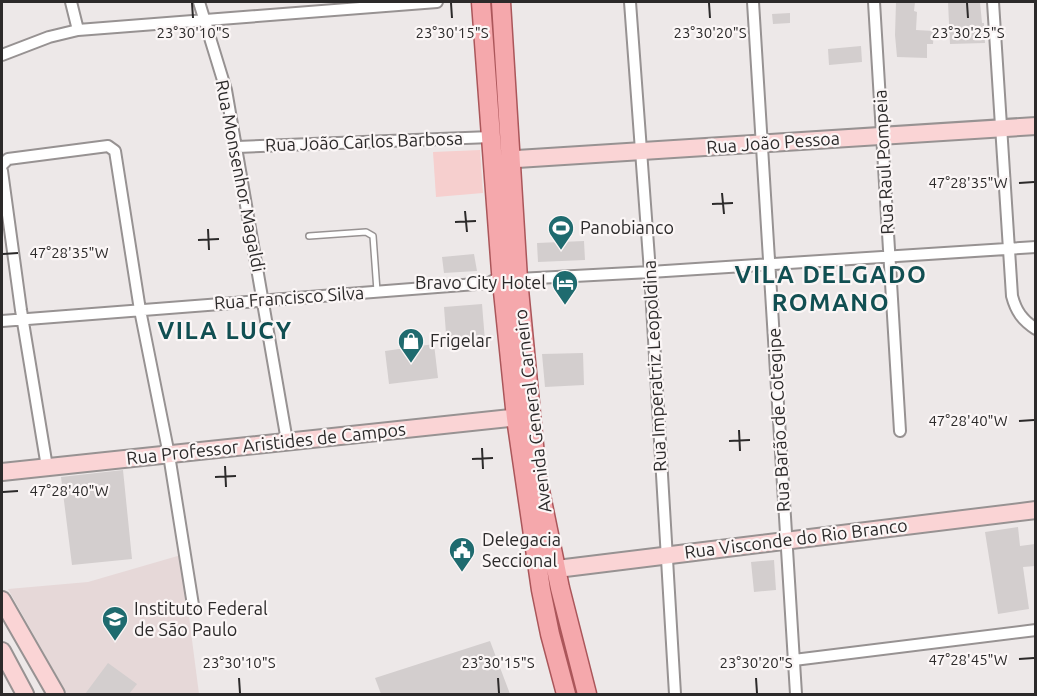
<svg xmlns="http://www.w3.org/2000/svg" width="1037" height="696" font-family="Ubuntu,sans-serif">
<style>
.built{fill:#e6d8d8}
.green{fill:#f6cfce}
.building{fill:#d3cece}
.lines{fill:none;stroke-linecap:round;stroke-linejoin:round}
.lane-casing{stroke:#979292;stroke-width:8}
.street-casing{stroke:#979292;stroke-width:14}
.secondary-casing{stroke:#979292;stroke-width:20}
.primary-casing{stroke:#ab565a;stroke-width:21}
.lane{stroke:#fff;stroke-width:5}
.street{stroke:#fff;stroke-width:10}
.secondary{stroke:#fad4d5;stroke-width:16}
.primary{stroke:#f5a8ac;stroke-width:18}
.ticks{fill:none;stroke:#2c2a2a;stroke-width:2}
.labels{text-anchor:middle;stroke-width:4.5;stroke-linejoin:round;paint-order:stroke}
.street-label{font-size:18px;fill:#2c2a2a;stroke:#fbf6f6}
.poi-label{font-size:18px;fill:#2c2a2a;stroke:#fbf6f6;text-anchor:start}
.district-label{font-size:24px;font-weight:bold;letter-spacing:1.5px;fill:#114f52;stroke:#fbf6f6}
.ticks-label{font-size:15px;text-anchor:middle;fill:#2c2a2a;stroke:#fbf6f6;stroke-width:4.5;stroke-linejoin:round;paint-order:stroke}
</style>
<rect width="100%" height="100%" fill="#ede8e8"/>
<path class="built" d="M181,555l18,139h-132l-59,-105 80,-7z"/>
<path class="green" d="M480,150l3,43 -47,4 -3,-45z"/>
<path class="building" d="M896,2h19l-1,9 3,1 -1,18 18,1 -1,13h-6v14l-30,-1 -2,-22z
M948,2h32l2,21h2l1,20 -35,1z
M790,13v10l-17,1 -1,-10z
M861,46l1,16 -33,3 -1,-16z
M584,241l1,19 -47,2 -1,-19z
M474,254l3,17 -33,2 -2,-16z
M482,304l3,37 -38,6 -3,-40z
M434,344l4,34 -49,6 -4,-33z
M583,353l1,32 -39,2 -3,-33z
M123,470l9,89 -60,6 -11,-88z
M1018,527l2,19 15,-2v22l-12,1 6,42 -31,5 -13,-82z
M774,560l2,30 -22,2 -3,-30z
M490,641l20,53h-129l-6,-16z
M108,663l29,21 -8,10h-44z"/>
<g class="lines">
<g class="lane-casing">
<path id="lane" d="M309,236l57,-4 7,4 4,55"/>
</g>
<g class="street-casing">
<path id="street" d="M71,2l7,28
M199,2l27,88 61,351
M630,2l20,270 25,422
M753,2l43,692
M874,2l26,429
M993,2l19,294c4,15 10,24 24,33
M2,55l47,-18 29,-7 359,-28
M237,147l254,-10
M2,165l6,-6 100,-13 7,5 25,159 29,145 24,150
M2,171l19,139 26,157
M518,279l132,-7 386,-25
M2,321l487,-38 7,-4 5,-7
M794,660l242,-30"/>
</g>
<g class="secondary-casing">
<path id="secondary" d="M501,166l9,-6 7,-1 519,-33
M2,472l527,-56
M557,569l479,-59
M2,600l54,94
M2,651l23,43"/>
</g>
<g class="primary-casing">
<path id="primary" d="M481,2l20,270 15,146 25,172 9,44 16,60
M501,2l17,277 19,197 23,112 27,106"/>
</g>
<use href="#lane" class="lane"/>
<use href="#street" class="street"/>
<use href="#secondary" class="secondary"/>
<use href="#primary" class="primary"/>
</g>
<path class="ticks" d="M192,3l1,15M451,3l1,15M709,3l1,15M967,3l1,15M1019,183l15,-1M722,193l2,21M712,204l21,-1M465,211l2,21M455,222l21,-1M208,229l1,21M198,240l21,-1M3,254l15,-1M1019,421l15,-1M739,430l1,21M729,441l21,-1M482,448l1,21M472,459l21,-1M225,466l1,21M215,477l21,-1M3,492l15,-1M1019,659l15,-1M239,678l1,15M498,678l1,15M756,678l1,15"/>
<defs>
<g id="stadium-pin" transform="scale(1.35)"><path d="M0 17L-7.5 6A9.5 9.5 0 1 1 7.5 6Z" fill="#1f6b6f" stroke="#fbf6f6"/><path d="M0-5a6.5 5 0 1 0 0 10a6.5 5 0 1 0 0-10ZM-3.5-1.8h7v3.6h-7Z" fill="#fff"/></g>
<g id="hotel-pin" transform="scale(1.35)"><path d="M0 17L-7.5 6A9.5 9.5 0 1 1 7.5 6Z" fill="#1f6b6f" stroke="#fbf6f6"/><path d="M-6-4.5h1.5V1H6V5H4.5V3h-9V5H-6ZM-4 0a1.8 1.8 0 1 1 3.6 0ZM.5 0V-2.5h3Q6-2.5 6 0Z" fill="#fff"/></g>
<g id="shop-pin" transform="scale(1.35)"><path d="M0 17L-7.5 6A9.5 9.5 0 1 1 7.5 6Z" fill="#1f6b6f" stroke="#fbf6f6"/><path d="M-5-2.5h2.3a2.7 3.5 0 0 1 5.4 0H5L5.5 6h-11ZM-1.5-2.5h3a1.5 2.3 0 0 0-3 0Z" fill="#fff"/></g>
<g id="civic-pin" transform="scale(1.35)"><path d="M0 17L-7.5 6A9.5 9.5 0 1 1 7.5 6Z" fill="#1f6b6f" stroke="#fbf6f6"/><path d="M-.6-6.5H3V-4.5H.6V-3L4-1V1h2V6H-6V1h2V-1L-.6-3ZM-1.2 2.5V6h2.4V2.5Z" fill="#fff"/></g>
<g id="school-pin" transform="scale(1.35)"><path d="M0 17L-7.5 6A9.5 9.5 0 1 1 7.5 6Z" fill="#1f6b6f" stroke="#fbf6f6"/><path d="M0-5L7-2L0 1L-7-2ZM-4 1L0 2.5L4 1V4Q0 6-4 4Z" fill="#fff"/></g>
</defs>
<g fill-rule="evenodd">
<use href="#stadium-pin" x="561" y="228"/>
<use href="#hotel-pin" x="565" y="283"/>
<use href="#shop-pin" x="411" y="341"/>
<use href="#civic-pin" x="462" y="550"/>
<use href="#school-pin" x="115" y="619"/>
</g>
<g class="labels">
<g class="street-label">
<text transform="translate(364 142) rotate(-2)" y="6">Rua João Carlos Barbosa</text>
<text transform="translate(773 143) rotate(-4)" y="6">Rua João Pessoa</text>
<text transform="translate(884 162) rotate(-93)" y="6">Rua Raul Pompeia</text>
<text transform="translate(240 176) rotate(79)" y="6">Rua Monsenhor Magaldi</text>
<text transform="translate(289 298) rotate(-4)" y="6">Rua Francisco Silva</text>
<text transform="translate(655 366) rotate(-93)" y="6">Rua Imperatriz Leopoldina</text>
<text transform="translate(533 411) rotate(-97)" y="6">Avenida General Carneiro</text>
<text transform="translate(779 420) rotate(-93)" y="6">Rua Barão de Cotegipe</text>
<text transform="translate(266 444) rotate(-6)" y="6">Rua Professor Aristides de Campos</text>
<text transform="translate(796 539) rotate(-7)" y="6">Rua Visconde do Rio Branco</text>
</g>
<g class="poi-label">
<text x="580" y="234">Panobianco</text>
<text x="546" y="289" text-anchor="end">Bravo City Hotel</text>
<text x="430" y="347">Frigelar</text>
<text x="482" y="546">Delegacia<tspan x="482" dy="21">Seccional</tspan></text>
<text x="134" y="615">Instituto Federal<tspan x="134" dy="21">de São Paulo</tspan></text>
</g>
<g class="district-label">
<text x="831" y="283">VILA DELGADO<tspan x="831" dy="28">ROMANO</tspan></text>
<text x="225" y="339">VILA LUCY</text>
</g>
</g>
<g class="ticks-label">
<text x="193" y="38">23°30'10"S</text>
<text x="452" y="38">23°30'15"S</text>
<text x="710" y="38">23°30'20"S</text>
<text x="968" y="38">23°30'25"S</text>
<text x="968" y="188">47°28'35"W</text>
<text x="69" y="258">47°28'35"W</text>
<text x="968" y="426">47°28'40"W</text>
<text x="69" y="496">47°28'40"W</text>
<text x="968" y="665">47°28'45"W</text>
<text x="239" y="668">23°30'10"S</text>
<text x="498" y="668">23°30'15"S</text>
<text x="756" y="668">23°30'20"S</text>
</g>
<rect width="1037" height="696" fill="none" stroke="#2c2a2a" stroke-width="6"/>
</svg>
